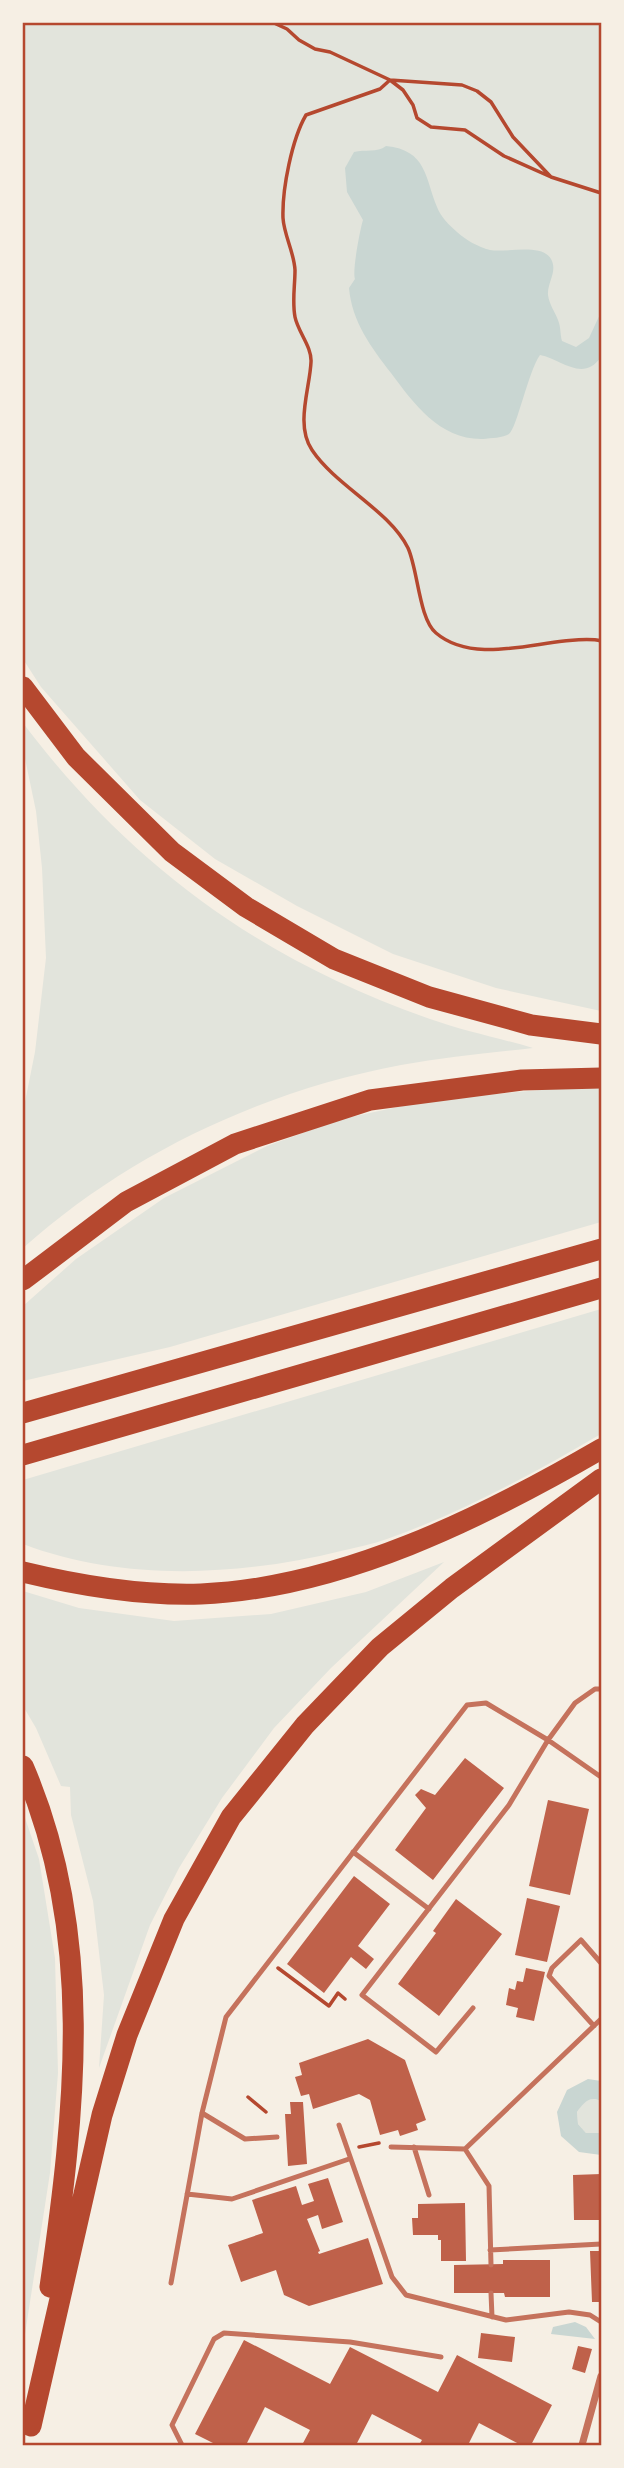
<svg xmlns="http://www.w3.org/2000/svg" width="624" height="2468" font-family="'Playfair Display',serif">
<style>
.green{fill:#e2e4dc}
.water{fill:#c9d6d2}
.building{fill:#bf614a}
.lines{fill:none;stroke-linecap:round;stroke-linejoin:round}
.path{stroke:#b5482f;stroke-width:3.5}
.service{stroke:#c5725c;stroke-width:5}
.minor{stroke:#c5725c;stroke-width:7}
.motorway{stroke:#b5482f;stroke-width:21}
.neatline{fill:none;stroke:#b5482f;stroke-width:2.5}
</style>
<rect width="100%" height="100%" fill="#f6efe4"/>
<path class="green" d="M23,23h578v988l-105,-23 -103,-34 -96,-48 -82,-47 -75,-59 -99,-113 -18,-28z
M23,723c108,143 238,237 407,296 34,12 69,19 103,29 -44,5 -88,9 -132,17 -139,26 -273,89 -378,183v-136l12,-60 11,-94 -4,-90 -6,-57 -13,-62z
M588,1086h13v136l-431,125 -147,34v-75l53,-47 88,-61 103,-52 74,-27 95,-20z
M601,1309v125c-69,40 -138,78 -214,105 -14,5 -30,8 -46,12 -101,25 -219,31 -318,-7v-64z
M444,1562l-113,106 -57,60 -52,70 -43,70 -29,57 -51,143 5,-73 -11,-94 -22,-86 -1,-28 -9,-1 -25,-58 -13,-22v-115l56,17 95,13 97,-7 95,-22z
M23,1812l16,47 16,99 3,115 -8,100 -27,174z
M596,2098l5,3v32l-2,1 -13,-1 -8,-9 -1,-12 7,-11z"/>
<path class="water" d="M386,146c41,4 39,32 51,61 4,10 12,18 20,25 9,8 21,15 33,18 16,3 52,-7 61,9 7,12 -4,24 -3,36 1,9 7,17 10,25 3,7 2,14 4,21l14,6 13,-9 12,-26v45c-18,26 -40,2 -61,-2 -12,17 -23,73 -31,79 -6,4 -18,4 -26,5 -43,1 -69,-35 -92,-66 -20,-26 -39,-51 -42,-85l6,-9c-3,-8 5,-49 8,-59l-16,-28 -2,-24 9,-16c11,-3 23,1 32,-6z
M588,2079l13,2v20c-11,-6 -18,2 -24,11l1,12 8,9h15v22l-22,-3 -18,-16 -4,-24 10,-22z
M575,2322l11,5 9,12 -44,-5 2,-7z"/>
<path class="building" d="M465,1758l39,30 -71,92 -38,-30 31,-42 -11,-13 6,-6 14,6z
M548,1800l41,9 -19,86 -41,-9z
M354,1876l36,28 -32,42 16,13 -8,10 -15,-12 -27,36 -37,-29z
M527,1898l33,8 -13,56 -32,-7z
M456,1899l46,35 -63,82 -41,-32 38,-51 -3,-2z
M526,1968l19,4 -11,49 -18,-4 2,-9 -12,-3 3,-17 6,2 2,-9 6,1z
M368,2039l37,21 21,60 -10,4 2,6 -18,6 -2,-6 -18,5 -10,-35 -11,-6 -46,15 -4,-15 -8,2 -6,-19 7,-2 -3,-12z
M290,2102h13l4,62 -19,2 -3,-52h6z
M601,2174v46h-27l-1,-45z
M328,2178l15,44 -21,7 -4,-14 -11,4 13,32 -2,1 1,2 49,-16 15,46 -74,22 -25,-11 -8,-25 -35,12 -13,-37 35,-12 -11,-33 44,-14 6,19 12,-4 -6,-17z
M465,2203l1,58h-25v-21h-3v-5h-25l-1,-17h6v-14z
M590,2251h11v51h-9z
M503,2260h47v37h-45l-1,-4h-50v-28l49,-1z
M481,2333l34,4 -3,25 -34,-4z
M244,2340l86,44 20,-37 88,45 19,-37 95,50 -21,40h-10l-42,-22 -11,22h-49l3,-5 -50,-26 -16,31h-54l8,-15 -45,-23 -19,38h-29l-22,-11z
M578,2346l14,3 -7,24 -13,-4z"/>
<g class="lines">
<path class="path" d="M274,23l13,6 12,11 16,9 15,3 60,28 72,5 15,6 14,11 22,35 38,40 50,16
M551,177l-47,-21 -39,-26 -34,-3 -14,-9 -4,-13 -10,-15 -13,-10 -10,9 -74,26c-14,24 -24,74 -23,103 1,17 11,34 12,52 0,16 -3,31 0,47 3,15 17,30 16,45 -1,26 -16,63 1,88 24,36 78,61 96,98 10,22 11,71 28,85 34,29 89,12 128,8 12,-1 26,-3 37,0
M278,1968l51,38 9,-13 7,6
M248,2097l18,15
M359,2147l20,-4"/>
<path class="service" d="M353,1852l76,57
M473,2008l-37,44 -74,-57 147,-190 39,-65 27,-37 20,-14h6
M594,2026l-45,-50 3,-8 29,-28 20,23
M202,2113l43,26 32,-2
M339,2125l53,152 14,18 100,25 63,-8 21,3 11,7
M391,2147l74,2 136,-130
M414,2147l15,48
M465,2149l24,37 2,79
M187,2194l45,5 117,-40
M490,2250l111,-6
M171,2283l31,-170 24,-96 241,-312 19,-2 62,37 53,37
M491,2293l1,24
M182,2445l-10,-20 42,-86 10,-6 126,9 91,15"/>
<path class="minor" d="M582,2445l19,-69"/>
<path class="motorway" d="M23,687l53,70 96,95 74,55 88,52 95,38 102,28 70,9
M23,1280l103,-78 109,-58 135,-44 152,-20 79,-2
M23,1413l578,-164
M23,1455l578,-167
M23,1572c58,14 117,24 178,22 140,-6 281,-76 400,-145
M23,1766c73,168 52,345 27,521
M31,2426l71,-311 25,-80 47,-116 57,-102 74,-92 75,-78 72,-59 149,-109"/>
</g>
<rect width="624" height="2468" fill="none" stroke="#f6efe4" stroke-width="49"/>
<rect x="24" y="24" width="576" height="2420" class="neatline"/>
</svg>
